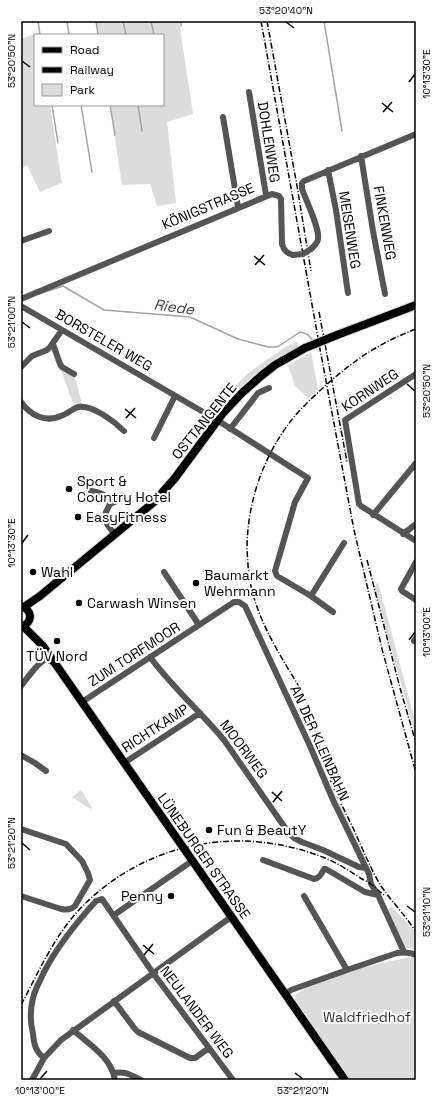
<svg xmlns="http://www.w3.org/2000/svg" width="437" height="1101" font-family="'Space Grotesk',sans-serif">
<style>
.green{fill:#dcdcdc}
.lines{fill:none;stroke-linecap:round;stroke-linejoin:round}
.stream{stroke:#a3a3a3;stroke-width:1.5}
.major-casing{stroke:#dbdbdb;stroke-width:10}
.minor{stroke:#555;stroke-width:6}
.major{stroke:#000;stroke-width:8}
.rail{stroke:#000;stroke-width:1.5;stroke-dasharray:6 2 1 2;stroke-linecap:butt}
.major-bridge-casing{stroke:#dbdbdb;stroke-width:10;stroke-linecap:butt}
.minor-bridge{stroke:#555;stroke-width:6}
.major-bridge{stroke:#000;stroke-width:8}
.ticks{fill:none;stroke:#000;stroke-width:1.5}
.poi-dot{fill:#000;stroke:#fff;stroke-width:1.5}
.labels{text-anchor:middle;stroke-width:4;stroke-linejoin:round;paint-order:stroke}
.street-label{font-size:14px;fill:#000;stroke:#fff}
.poi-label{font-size:14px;fill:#000;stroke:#fff;text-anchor:start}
.park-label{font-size:14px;fill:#333;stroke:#fff}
.water-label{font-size:15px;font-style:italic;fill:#444;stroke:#fff}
.neatline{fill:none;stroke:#000;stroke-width:1.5}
.ticks-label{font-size:10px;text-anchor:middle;fill:#000}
</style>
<rect width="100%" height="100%" fill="#fff"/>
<path class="green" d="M96,21h83l14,93 -26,8 9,81 -19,3 -7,-22 -28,1 -12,-80h53v-70h-64z
M38,33v2h-3v70h15l12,79 -1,-1 -21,9 -13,-27 -6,4v-130z
M297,342l3,7 -34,18 -14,10 -14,13 -4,-3 12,-12 16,-12 25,-17z
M311,352l7,37 -9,10 -14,-13 -7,-21z
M61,370l13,4 8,30 -8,2z
M378,582l38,142v14l-42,-151z
M315,745l16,41 35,74 -2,-1 -42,-88 -8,-22z
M81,790l11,18 -1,1 -19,-12z
M392,907l20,21 4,7v14l-11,-1 -17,-39z
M412,957l4,1v122h-66l-55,-81 1,-4 8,-6 44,-18 43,-10z"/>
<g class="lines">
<path class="stream" d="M38,21l2,14
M67,21l2,14
M96,21l2,14
M123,21l3,14
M151,21l3,14
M181,21v5
M324,21l18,110
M21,22l2,-1
M52,105l6,38
M81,105l11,67
M110,105l5,30
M138,105l4,26
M39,294l24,-8 41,24 86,7 48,22 30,8h7l4,-1 21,-14c6,1 10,3 12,8"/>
<g class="major-casing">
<path id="major" d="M337,335l79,-30
M21,606c12,4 12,17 0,21
M24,607l16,-11 114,-94 21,-24 48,-65 19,-20 19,-17 14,-11 30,-17
M23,626l20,20 302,434"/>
</g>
<path class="minor" d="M249,92l17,103
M223,117l15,90
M361,156l12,75 12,63
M328,170l8,40 12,83
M21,241l28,-10
M311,249c3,-3 7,-6 7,-10 2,-10 -12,-39 -16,-50v-6l2,-2 112,-47
M21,299l251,-105 7,2 2,3 1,45c2,7 5,9 11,11
M21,306l196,114 91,58 -13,24 -20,69 2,5 34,20 22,16
M53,344l7,20 2,3 12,7
M21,367l11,-11 15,-6 3,-3 12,-17
M416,374l-71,46 14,84 2,2 55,35
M21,402c9,13 24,21 40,14 6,-2 11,-7 17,-9 14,-3 37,15 46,24
M230,429l28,-36 11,-5
M154,438l21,-42
M91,491c9,1 17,4 19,13
M373,515l43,-52
M403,534l13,-10
M115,535l-8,-11 -2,-7 1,-5 4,-8 9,-4 4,-4
M416,562l-15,27 1,2 14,9
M164,572l35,53
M311,596l33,-53
M414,641l2,-3
M150,657c22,30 50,54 74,83l64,92 6,6 8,4 21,8 36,17 7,1
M21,686c5,-6 17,-24 24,-26 3,-1 6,1 9,3
M82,702l152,-100h5l6,4 65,140 23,54 36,74 2,10 7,11 26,57
M21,755l14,8 11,8
M124,763l76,-50
M21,829l45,15 16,17 6,12 2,7 -15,26c-4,4 -8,4 -14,3l-40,-13
M263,860l51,19c6,-1 7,-5 10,-10h2l39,23 13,3
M304,896l43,74
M114,915l78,-54
M285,994l6,-4 56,-20 50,-17c7,-1 13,-1 19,2
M114,1001l21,28 3,3 52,26h5l14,-10
M73,1030c17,15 38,27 42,50
M44,1058c-8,-6 -10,-13 -11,-24 -3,-12 -3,-24 0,-36 2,-9 7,-17 11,-26 14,-27 32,-49 52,-71l6,-2 51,74 80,107
M114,1073c12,-2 16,2 27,7
M32,1080l12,-22 17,-18 170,-123"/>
<use href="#major" class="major"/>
<path class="rail" d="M261,21l59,328 34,181 28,119 34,124
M267,21l30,165 14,85
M319,312l28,150
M416,329c-37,14 -62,31 -91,57 -12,11 -25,23 -35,36 -28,37 -43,82 -43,128 1,12 1,24 4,36 5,24 17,48 29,69 9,16 18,28 25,44 10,26 14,54 25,80 6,16 15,32 23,49 9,19 17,40 28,58 11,16 25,30 35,46
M367,560l33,128 16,55
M21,1005c17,-32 32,-66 56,-93 62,-67 155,-88 240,-57 16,5 31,15 45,24 3,2 7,3 10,6 4,3 8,7 12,10"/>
<g class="major-bridge-casing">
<path id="major-bridge" d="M305,348l32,-13"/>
</g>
<path class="minor-bridge" d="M293,255l10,-1 8,-5"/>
<use href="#major-bridge" class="major-bridge"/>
</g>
<path class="ticks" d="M286,22l8,6M22,61l8,6M409,82l6,-8M382,103l11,9M383,112l9,-10M254,256l11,9M255,265l9,-10M22,322l8,6M407,384l8,7M125,409l11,9M126,418l9,-10M22,543l6,-8M409,640l6,-8M272,792l10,9M273,802l9,-11M22,843l8,7M407,906l8,6M143,945l11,9M144,955l9,-11M295,1073l8,6M40,1079l7,-8"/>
<g class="poi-dot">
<circle cx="69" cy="489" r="4"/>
<circle cx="78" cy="517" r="4"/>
<circle cx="33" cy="572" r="4"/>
<circle cx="196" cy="583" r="4"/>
<circle cx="79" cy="603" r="4"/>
<circle cx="57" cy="641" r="4"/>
<circle cx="209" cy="830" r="4"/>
<circle cx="171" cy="896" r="4"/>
</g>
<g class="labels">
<g class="street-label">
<text transform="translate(269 142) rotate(81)" y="5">DOHLENWEG</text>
<text transform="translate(208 206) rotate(-23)" y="5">KÖNIGSTRASSE</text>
<text transform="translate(385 223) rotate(80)" y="5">FINKENWEG</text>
<text transform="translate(350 230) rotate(81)" y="5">MEISENWEG</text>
<text transform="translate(104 340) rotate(30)" y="5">BORSTELER WEG</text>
<text transform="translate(370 390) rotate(-34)" y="5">KORNWEG</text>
<text transform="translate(204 421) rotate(-51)" y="5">OSTTANGENTE</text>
<text transform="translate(134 654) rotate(-33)" y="5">ZUM TORFMOOR</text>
<text transform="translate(155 728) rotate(-33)" y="5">RICHTKAMP</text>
<text transform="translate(320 743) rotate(66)" y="5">AN DER KLEINBAHN</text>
<text transform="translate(244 749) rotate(53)" y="5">MOORWEG</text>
<text transform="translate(204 856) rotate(55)" y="5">LÜNEBURGER STRASSE</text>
<text transform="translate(197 1012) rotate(53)" y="5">NEULANDER WEG</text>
</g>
<g class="poi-label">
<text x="77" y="486">Sport &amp;<tspan x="77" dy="16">Country Hotel</tspan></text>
<text x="86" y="522">EasyFitness</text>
<text x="41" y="577">Wahl</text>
<text x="204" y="580">Baumarkt<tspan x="204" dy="16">Wehrmann</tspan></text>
<text x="87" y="608">Carwash Winsen</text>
<text x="57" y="661" text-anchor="middle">TÜV Nord</text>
<text x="217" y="835">Fun &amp; BeautY</text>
<text x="163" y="901" text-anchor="end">Penny</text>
</g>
<g class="park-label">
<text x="367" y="1022">Waldfriedhof</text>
</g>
<g class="water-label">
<text transform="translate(174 307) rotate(8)" y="5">Riede</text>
</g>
</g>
<rect width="437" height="1101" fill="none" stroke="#ffffff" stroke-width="44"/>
<rect x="34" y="34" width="130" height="72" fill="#ffffff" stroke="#999999"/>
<rect x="42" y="47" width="20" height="6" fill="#000000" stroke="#999999"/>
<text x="70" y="54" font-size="12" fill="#000000">Road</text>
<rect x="42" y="67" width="20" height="6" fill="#000000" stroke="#999999"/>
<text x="70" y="74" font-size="12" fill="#000000">Railway</text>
<rect x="42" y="84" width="20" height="12" fill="#dcdcdc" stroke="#999999"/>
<text x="70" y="94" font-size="12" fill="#000000">Park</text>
<rect x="22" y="22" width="393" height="1057" class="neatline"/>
<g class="ticks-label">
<text x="286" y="14">53°20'40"N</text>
<text transform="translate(11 61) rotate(-90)" y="4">53°20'50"N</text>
<text transform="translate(426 74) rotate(-90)" y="4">10°13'30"E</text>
<text transform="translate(11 322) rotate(-90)" y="4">53°21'00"N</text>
<text transform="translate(426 391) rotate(-90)" y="4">53°20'50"N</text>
<text transform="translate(11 543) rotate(-90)" y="4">10°13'30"E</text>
<text transform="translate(426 632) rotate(-90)" y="4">10°13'00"E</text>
<text transform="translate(11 843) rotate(-90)" y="4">53°21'20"N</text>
<text transform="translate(426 912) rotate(-90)" y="4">53°21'10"N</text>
<text x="40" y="1094">10°13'00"E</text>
<text x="303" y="1094">53°21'20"N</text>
</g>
</svg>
